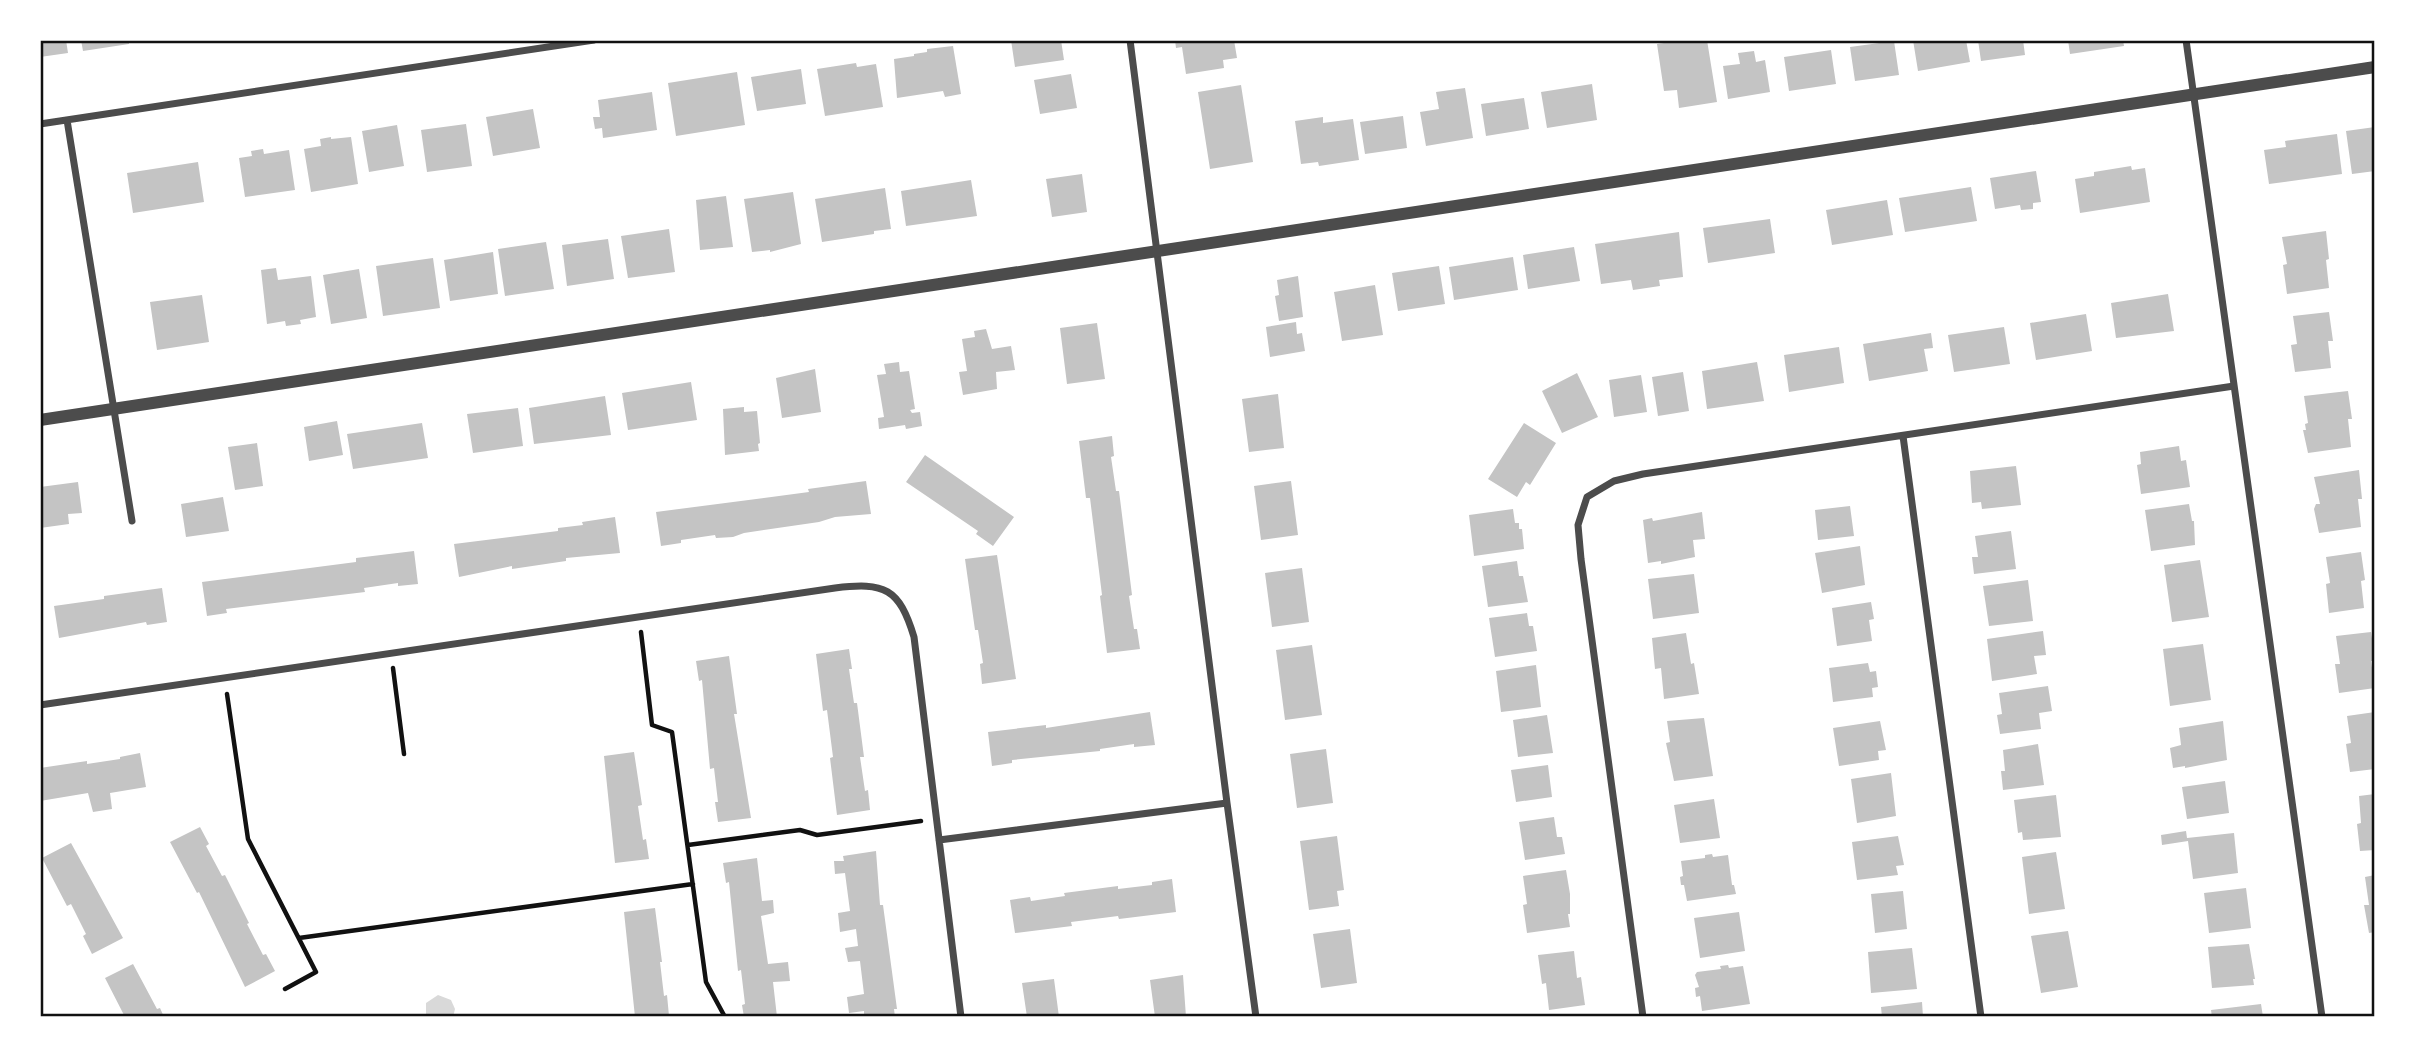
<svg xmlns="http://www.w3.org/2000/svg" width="2415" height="1057" font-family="'Noto Sans',sans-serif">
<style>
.water{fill:#d9d9d9}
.building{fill:#c4c4c4}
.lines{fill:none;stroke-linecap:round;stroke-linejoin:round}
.path{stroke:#111;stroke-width:4.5}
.minor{stroke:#4c4c4c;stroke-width:7}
.tertiary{stroke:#4c4c4c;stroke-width:12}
.neatline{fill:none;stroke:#111;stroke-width:2.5}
</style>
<rect width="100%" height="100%" fill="#fff"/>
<path class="water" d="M438,995l13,5 4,9 -2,8h-27v-14z"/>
<path class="building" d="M40,40h26l2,13 -28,4z
M81,40h48v4l-46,7z
M1011,40h50l3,20 -49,7z
M1175,40h59l3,18 -14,2 1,8 -38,6 -4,-27 -6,1z
M1685,40h22l10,62 -38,6 -2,-18 -13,1 -7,-47z
M1913,40h53l4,22 -52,9z
M1978,40h45l2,15 -44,6z
M2068,40h55l1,6 -54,8z
M1894,41l5,34 -44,6 -5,-34z
M953,46l8,48 -16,3 -2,-6 -46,7 -3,-39 20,-3v-2l13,-2v-3z
M1831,50l5,34 -47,7 -5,-34z
M1754,51l2,11 9,-2 5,32 -42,7 -5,-33 17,-2 -2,-11z
M856,63l1,4 19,-3 7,43 -58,9 -8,-47z
M801,69l5,35 -49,7 -6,-34z
M737,72l8,53 -69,11 -8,-53z
M1071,74l6,34 -37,6 -6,-34z
M1592,84l5,36 -50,8 -6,-36z
M1241,85l12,77 -43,7 -12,-77z
M1465,88l8,50 -47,8 -6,-34 19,-3 -3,-17z
M652,92l5,38 -54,8 -1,-10 -7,1 -2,-12h7l-2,-17z
M1524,98l5,31 -43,7 -5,-32z
M533,109l7,39 -47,8 -7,-39z
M1403,116l4,32 -42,6 -5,-32z
M1323,117v6l30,-4 6,41 -40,6 -1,-4 -17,2 -6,-43z
M466,124l6,42 -45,6 -6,-42z
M397,125l7,41 -35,6 -7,-41z
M2375,127v44l-23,3 -6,-43z
M2337,134l5,40 -73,10 -5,-34 22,-3 -1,-6z
M331,137v2l20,-2 7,47 -47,8 -7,-43 17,-3 -1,-7z
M263,149l1,5 25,-4 6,40 -50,7 -6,-39 13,-2 -1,-5z
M198,162l6,40 -71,11 -6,-40z
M2131,166l1,4 13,-2 5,34 -70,11 -5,-34 19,-3v-4z
M2036,171l5,31 -8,1v6l-12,1 -1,-5 -25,4 -5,-31z
M1082,174l5,38 -35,5 -6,-38z
M971,180l6,36 -71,10 -5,-35z
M1971,187l6,34 -72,11 -6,-34z
M885,188l6,41 -17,2v3l-52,8 -7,-43z
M793,192l8,52 -31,8v-2l-18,2 -8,-53z
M726,196l7,51 -33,3 -4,-50z
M1887,200l6,35 -61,10 -6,-35z
M1770,219l5,34 -67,10 -5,-35z
M669,229l6,43 -47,6 -7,-42z
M2326,231l3,28 -3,1 3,28 -42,6 -4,-29 4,-1 -5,-27z
M1679,232l4,45 -24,3 1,6 -27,4 -2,-10 -30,4 -6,-40z
M608,239l6,40 -47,7 -5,-41z
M546,242l8,47 -49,7 -7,-47z
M1574,247l6,34 -52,8 -5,-34z
M493,252l5,42 -48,7 -6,-41z
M1513,257l5,33 -64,10 -5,-33z
M433,258l7,50 -57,8 -7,-50z
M1439,266l6,38 -47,7 -6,-38z
M276,268l2,12 33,-4 5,41 -16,3 1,4 -15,2 -1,-5 -18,3 -6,-54z
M359,269l8,49 -36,6 -8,-49z
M1298,276l5,41 -24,4 -4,-25 4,-1 -2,-15z
M1375,285l8,50 -41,6 -8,-49z
M2168,294l6,37 -58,7 -5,-35z
M202,295l7,47 -52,8 -7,-48z
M2329,312l4,29h-5l3,27 -36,4 -4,-27 6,-1 -4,-28z
M2086,314l6,37 -56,9 -6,-37z
M1296,322l1,12 5,-1 3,18 -35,6 -4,-30z
M1097,323l8,56 -38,5 -7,-56z
M2004,327l6,37 -56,8 -6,-37z
M986,329l6,20 19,-3 4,24 -19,2 1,17 -34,6 -4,-23 8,-1 -5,-32 13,-2 -1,-6z
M1931,333l2,15 -9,1 4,22 -59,10 -6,-37z
M1839,347l5,36 -55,9 -5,-37z
M899,362l1,10 9,-1 6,38 -5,1 2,3 8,-1 2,14 -16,3 -1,-4 -26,4 -1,-11 6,-1 -7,-42 9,-1 -2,-10z
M1757,362l7,39 -57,8 -5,-38z
M815,369l6,43 -39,6 -6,-40z
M1683,372l6,39 -31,5 -6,-39z
M1577,373l21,44 -36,16 -20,-42z
M1641,375l6,37 -33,5 -5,-37z
M691,382l6,38 -69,10 -6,-37z
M2348,391l4,28h-4l3,28 -43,6 -5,-23h3l-1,-6 3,-1 -4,-27z
M1278,394l6,54 -35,4 -7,-53z
M605,396l6,39 -77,9 -5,-36z
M744,407v5l13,-1 3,32 -2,1 1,7 -34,4 -2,-46z
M518,408l5,38 -50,7 -6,-39z
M337,421l6,34 -34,6 -5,-34z
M422,423l6,35 -75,11 -6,-35z
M1524,423l32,20 -26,42 -4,-3 -9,15 -29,-18z
M1112,436l2,20 -3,1 5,34h3l13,104 -3,1 5,33h3l3,20 -33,4 -7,-57 2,-1 -12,-97h-4l-7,-57z
M257,443l6,43 -28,4 -7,-43z
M2179,446l2,15 5,-1 4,27 -49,7 -4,-29 4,-1 -1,-12z
M925,455l89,62 -21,29 -17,-12 2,-3 -72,-49z
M2016,466l5,39 -39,4 -1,-7 -9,1 -2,-32z
M2359,470l3,29h-4l3,28 -42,6 -5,-24 2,-5h4l-6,-27z
M866,481l5,33 -36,3 -16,5 -75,11 -11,4 -17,1 -1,-3 -34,5v3l-20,3 -5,-34 153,-20 -1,-3z
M1291,481l7,54 -37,5 -7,-54z
M78,482l4,31 -14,1 1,10 -29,4v-41z
M223,497l6,34 -43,6 -5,-33z
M2189,504l3,17h2l1,24 -44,6 -6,-41z
M1850,506l4,30 -36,4 -3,-30z
M1513,509l2,14h4v6h3l2,20 -50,7 -5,-41z
M1702,512l3,27 -12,1 2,17 -34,7v-3l-13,2 -5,-43 9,-2 1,3z
M615,517l5,36 -54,5v3l-54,8v-3l-53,11 -5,-33 104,-13v-3l25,-3 -1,-3z
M2011,531l5,38 -42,5 -2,-17h6l-3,-21z
M1860,546l5,39 -43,8 -7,-40z
M414,551l4,33 -20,2v-3l-34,5 1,4 -139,17 1,4 -20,3 -5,-34 154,-20v-4z
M2361,552l4,28 -4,1 3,27 -35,5 -3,-29 4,-1 -4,-26z
M997,555l19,124 -34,5 -2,-20 3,-1 -5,-33h-3l-10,-71z
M2200,560l9,57 -37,5 -8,-57z
M1517,561l2,15h4l5,26 -40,5 -6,-41z
M1302,568l7,54 -37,5 -7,-54z
M1694,574l5,39 -46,6 -5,-40z
M2028,580l5,41 -44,5 -6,-40z
M162,588l5,34 -20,3 -1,-3 -87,16 -5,-32 50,-7v-3z
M1871,602l3,17 -5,1 3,21 -35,5 -5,-38z
M1527,613l2,13h4l4,25 -42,6 -6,-39z
M2043,631l3,24 -12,1 3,18 -45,7 -5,-42z
M2371,632l4,25v4h-4l4,27 -36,5 -4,-29h5l-4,-28z
M1686,633l5,31 3,-1 5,31 -35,5 -3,-31 -6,1 -3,-31z
M2203,644l8,56 -41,6 -7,-57z
M1312,645l10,70 -37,5 -9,-70z
M849,649l3,20h-3l5,34h3l7,54h-4l5,34 3,-1 2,20 -33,5 -7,-57 3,-1 -6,-47 -4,1 -7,-57z
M729,656l8,58h-3l17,104 -33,4 -3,-20h3l-4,-34 -4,1 -8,-89 -3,1 -3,-20z
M1868,663l2,9 6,-1 2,16 -6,1 1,9 -40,5 -4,-34z
M1536,665l5,42 -40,5 -5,-41z
M2048,686l4,25 -13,2 2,16 -41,5 -3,-19 5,-1 -3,-21z
M1150,712l5,33 -21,2v-3l-34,5v2l-88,9v3l-20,3 -4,-34 58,-7v3z
M2375,712v57l-25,3 -4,-28 5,-1 -4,-27z
M1547,715l6,38 -35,4 -5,-37z
M1704,718l9,58 -39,5 -8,-38 4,-1 -3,-21z
M1880,721l6,29 -8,1 1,9 -40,6 -6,-38z
M2223,721l4,39 -42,8v-2l-12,2 -3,-20 11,-3 -2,-17z
M2038,744l6,41 -41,5 -2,-19h4l-2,-21z
M1326,749l7,54 -36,5 -7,-54z
M634,752l8,53 -4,1 5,34 3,-1 3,20 -34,4 -11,-107z
M140,753l6,34 -36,6 2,16 -19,3 -5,-19 -48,8v-33l47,-7v3l33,-5v-2z
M1548,765l4,32 -36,5 -5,-32z
M1891,773l5,43 -39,7 -6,-44z
M2225,781l4,32 -42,6 -5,-32z
M2375,794v56l-15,1 -3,-27 4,-1 -2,-27z
M2056,795l5,42 -38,3 -1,-8 -4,1 -4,-33z
M1714,799l6,39 -40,5 -6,-38z
M1554,817l3,20h5l3,17 -40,6 -6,-38z
M200,827l9,17 -3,2 16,30 3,-1 24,48 -2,1 16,31 3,-1 9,17 -30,16 -46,-95 -2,1 -27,-51z
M2186,831l1,7 47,-5 4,40 -45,6 -5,-38 -26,4 -1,-10z
M1337,836l7,54 -7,1 2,15 -30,4 -9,-69z
M1898,836l6,29 -8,1 2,9 -41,5 -5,-38z
M71,843l52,95 -31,16 -9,-18 3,-2 -15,-30 -4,2 -25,-48z
M876,851l4,54h3l14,104h-3l1,8h-31v-6l-15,2 -2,-16 17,-3 -4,-33 -12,1 -3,-14 13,-2 -2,-17 -16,3 -2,-19 12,-2 -5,-38 -10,1 -1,-13h10l-1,-5z
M2056,852l9,57 -36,5 -7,-57z
M1712,854l1,3 15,-2 4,30h2l2,9 -49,7 -3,-16h-3l-1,-8 3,-1 -2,-15 24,-3v-3z
M757,858l5,43 11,-1 1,13 -13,3 7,48 20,-2 2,19 -17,1 4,35h-33l-2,-12 3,-1 -4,-34 -3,1 -9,-89 -3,1 -3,-20z
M1566,870l4,24v20h-2l2,13 -43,6 -4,-28 4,-1 -4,-28z
M2375,875v57l-6,1 -5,-28h5l-4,-28z
M1172,879l4,33 -57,7 -1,-3 -47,6 1,4 -57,7 -5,-33 20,-3 1,4 34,-5 -1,-3 54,-7v3l34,-4v-3z
M2246,888l5,40 -42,5 -5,-40z
M1903,891l4,38 -32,4 -4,-39z
M655,908l7,54h-2l4,34 3,-1 2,21 -34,1 -11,-105z
M1739,912l6,39 -45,7 -6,-40z
M1350,929l7,54 -36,5 -8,-54z
M2068,931l10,56 -37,6 -10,-57z
M2249,944l6,35h-2l1,6 -42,3 -4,-41z
M1912,948l5,41 -46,4 -3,-41z
M1574,951l3,27 4,-1 4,28 -36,5 -3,-27 -4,1 -4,-29z
M133,964l24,45 3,-1 4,9h-39l-20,-39z
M1728,965l1,3 14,-2 7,38 -48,7 -2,-15 -4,1 -1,-9 4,-1 -4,-12 2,-3 24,-3 -1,-3z
M1183,975l3,42h-31l-5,-37z
M1054,979l5,38h-32l-5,-34z
M1922,1002l1,15h-41l-1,-10z
M2261,1004l2,13h-51l-1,-7z"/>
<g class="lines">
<path class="path" d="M641,632l11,93 20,7 34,250 19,35
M393,668l11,86
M227,694l21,145 68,133 -31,17
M688,845l112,-15 17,5 104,-14
M299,938l394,-54"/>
<path class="minor" d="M1130,40l97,763 29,214
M2186,40l136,977
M67,120l65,401
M40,124l554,-84
M1903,436l78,581
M40,705l795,-117c50,-6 64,0 79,49l47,380
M939,840l288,-37
M1643,1017l-62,-458 -3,-34 9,-28 27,-16 29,-7 591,-88"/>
<path class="tertiary" d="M40,420l2335,-353"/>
</g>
<rect width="2415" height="1057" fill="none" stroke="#ffffff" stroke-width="84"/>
<rect x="42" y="42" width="2331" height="973" class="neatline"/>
</svg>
